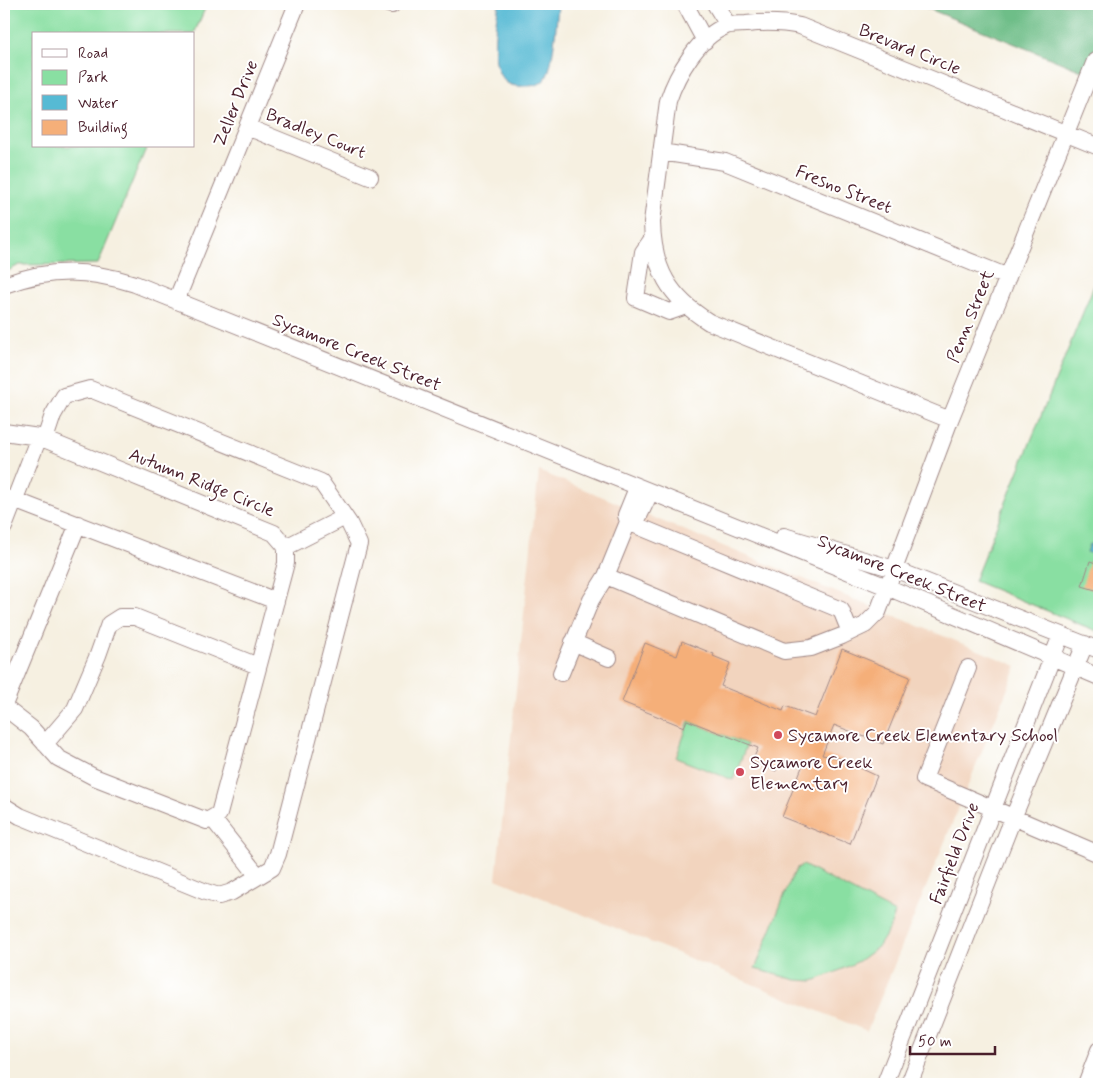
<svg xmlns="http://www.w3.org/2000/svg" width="1103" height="1088" font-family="Mynerve,sans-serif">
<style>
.built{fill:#f2d4be}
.green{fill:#89dfa2;stroke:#6a7f66}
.forest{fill:#6ebe88;stroke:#5c6e5a}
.water{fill:#56bad4;stroke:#506c80}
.building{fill:#f5af79}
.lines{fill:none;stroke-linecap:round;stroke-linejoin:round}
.minor-casing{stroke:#a08886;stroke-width:18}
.minor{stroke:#fff;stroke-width:16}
.poi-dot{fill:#d1495b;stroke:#fff;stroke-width:2}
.labels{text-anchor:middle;stroke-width:4;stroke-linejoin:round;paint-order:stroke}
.street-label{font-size:18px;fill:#4a1f2b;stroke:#fff}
.poi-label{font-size:18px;fill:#4a1f2b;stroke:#fff;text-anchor:start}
</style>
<rect width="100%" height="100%" fill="#fff"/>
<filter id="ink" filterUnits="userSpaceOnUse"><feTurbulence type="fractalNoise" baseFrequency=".02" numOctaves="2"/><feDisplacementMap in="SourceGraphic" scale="10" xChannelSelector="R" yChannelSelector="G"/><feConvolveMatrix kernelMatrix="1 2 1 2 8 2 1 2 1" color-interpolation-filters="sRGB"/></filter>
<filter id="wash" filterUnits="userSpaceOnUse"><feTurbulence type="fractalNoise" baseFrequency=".0096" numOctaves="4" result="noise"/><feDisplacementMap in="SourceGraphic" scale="20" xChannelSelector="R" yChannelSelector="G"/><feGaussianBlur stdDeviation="1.12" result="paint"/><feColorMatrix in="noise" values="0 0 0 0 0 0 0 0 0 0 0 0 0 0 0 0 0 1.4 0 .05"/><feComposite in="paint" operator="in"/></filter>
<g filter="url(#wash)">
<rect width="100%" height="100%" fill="#f6f0e1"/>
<path class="built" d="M539,471l478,195 -150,365 -371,-152z"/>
<path class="green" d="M4,4h203l-13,30h-160v112h113l-49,118 -79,1 -15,8z
M1099,273v359l-125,-51z
M689,721l58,23 -14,36 -57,-22z
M803,865l92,48 -6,17 -10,16 -20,15 -25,12 -21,8 -17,-1 -41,-11 36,-90 6,-11z"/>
<path class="forest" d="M917,4h182v74z"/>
<path class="water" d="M499,4h59c-1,14 -5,66 -13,75 -5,7 -14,7 -21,7 -8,1 -17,-1 -21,-7 -13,-14 -8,-58 -4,-75z
M1099,528v29l-12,-5 3,-8 2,1z"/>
<g id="blocks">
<path class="building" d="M1090,561l9,3v27l-17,-5z
M682,641l32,13 -1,2 17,7 -9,23 62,25 2,-5 30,11 27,-68 68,28 -27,67 -49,-19 -12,30 17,3 38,18 -27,68 -68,-27 20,-50 -21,-8 -5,12 -24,-9 6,-14 -71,-28 -3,7 -62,-25 23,-59 32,13z"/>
</g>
</g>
<g filter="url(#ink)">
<use href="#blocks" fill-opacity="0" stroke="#a08886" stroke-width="1"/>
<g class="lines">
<g class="minor-casing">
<path id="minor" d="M388,4l4,1
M685,4l20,37
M715,4l13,21
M247,127l123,50
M661,152l64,10 283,115
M652,239l-9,13 -7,46 33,14 17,-6
M4,285c46,-17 84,-16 131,-1l752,303 212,90
M176,301l121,-297
M950,420l-241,-98c-40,-25 -56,-53 -57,-100l16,-121c9,-27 30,-64 58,-75 6,-2 14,-2 20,-2 19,-2 35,-2 54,2l299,121
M4,432l35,5 235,96 12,14v16l-67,251 -12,7 -113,-44 -36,-19 -27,-30 -27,-21
M637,488l-11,27 2,7 213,88 9,22
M650,493l-12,25 -10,4 -22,54 178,75 27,-3 31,-12 23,-11 13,-13 72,-192 145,-359
M4,498l10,2 262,101
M4,527l35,-90
M784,536l110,33 205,81
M286,547l59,-30
M573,642l36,16
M968,668l-44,111 175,75
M561,673l30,-73 15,-24
M4,705l74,-181
M45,744l30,-35 23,-54 11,-31 11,-7h15l123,49
M4,806l16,10 186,76 13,4 13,-4 40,-24 6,-14 81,-310 -10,-21 -28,-41 -231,-93 -26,7 -11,19 -8,24
M212,818l46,58
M885,1084l176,-449
M909,1084l104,-266 72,-174
M1086,1084l13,-34"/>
</g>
<use href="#minor" class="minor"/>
</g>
</g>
<g class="poi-dot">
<circle cx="778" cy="735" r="5"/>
<circle cx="740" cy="772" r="5"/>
</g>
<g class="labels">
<g class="street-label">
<text transform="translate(910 49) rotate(22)" y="6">Brevard Circle</text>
<text transform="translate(235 103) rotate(-68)" y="6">Zeller Drive</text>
<text transform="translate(316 133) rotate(22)" y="6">Bradley Court</text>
<text transform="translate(844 189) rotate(22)" y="6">Fresno Street</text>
<text transform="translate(970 316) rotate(-68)" y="6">Penn Street</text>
<text transform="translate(357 352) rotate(22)" y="6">Sycamore Creek Street</text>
<text transform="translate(202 482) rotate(22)" y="6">Autumn Ridge Circle</text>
<text transform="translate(902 573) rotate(22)" y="6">Sycamore Creek Street</text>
<text transform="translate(954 853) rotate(-69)" y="6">Fairfield Drive</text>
</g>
<g class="poi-label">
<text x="788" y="741">Sycamore Creek Elementary School</text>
<text x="750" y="768">Sycamore Creek<tspan x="750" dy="21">Elementary</tspan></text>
</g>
</g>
<rect width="1103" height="1088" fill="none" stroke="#fff" stroke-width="20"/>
<rect x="32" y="32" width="162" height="115" fill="#ffffff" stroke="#b7a5aa"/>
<rect x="42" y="49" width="25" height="8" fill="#ffffff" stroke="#b7a5aa"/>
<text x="78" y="58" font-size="15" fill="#4a1f2b">Road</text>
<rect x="42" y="70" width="25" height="15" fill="#89dfa2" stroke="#b7a5aa"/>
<text x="78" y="82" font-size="15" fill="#4a1f2b">Park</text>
<rect x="42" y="95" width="25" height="15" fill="#56bad4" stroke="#b7a5aa"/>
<text x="78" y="108" font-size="15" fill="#4a1f2b">Water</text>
<rect x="42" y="120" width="25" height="15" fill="#f5af79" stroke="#b7a5aa"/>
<text x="78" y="132" font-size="15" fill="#4a1f2b">Building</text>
<path d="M910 1046v8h85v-8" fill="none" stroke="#4a1f2b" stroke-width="2.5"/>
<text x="918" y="1046" font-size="15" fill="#4a1f2b" stroke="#ffffff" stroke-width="4" paint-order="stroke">50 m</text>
</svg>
